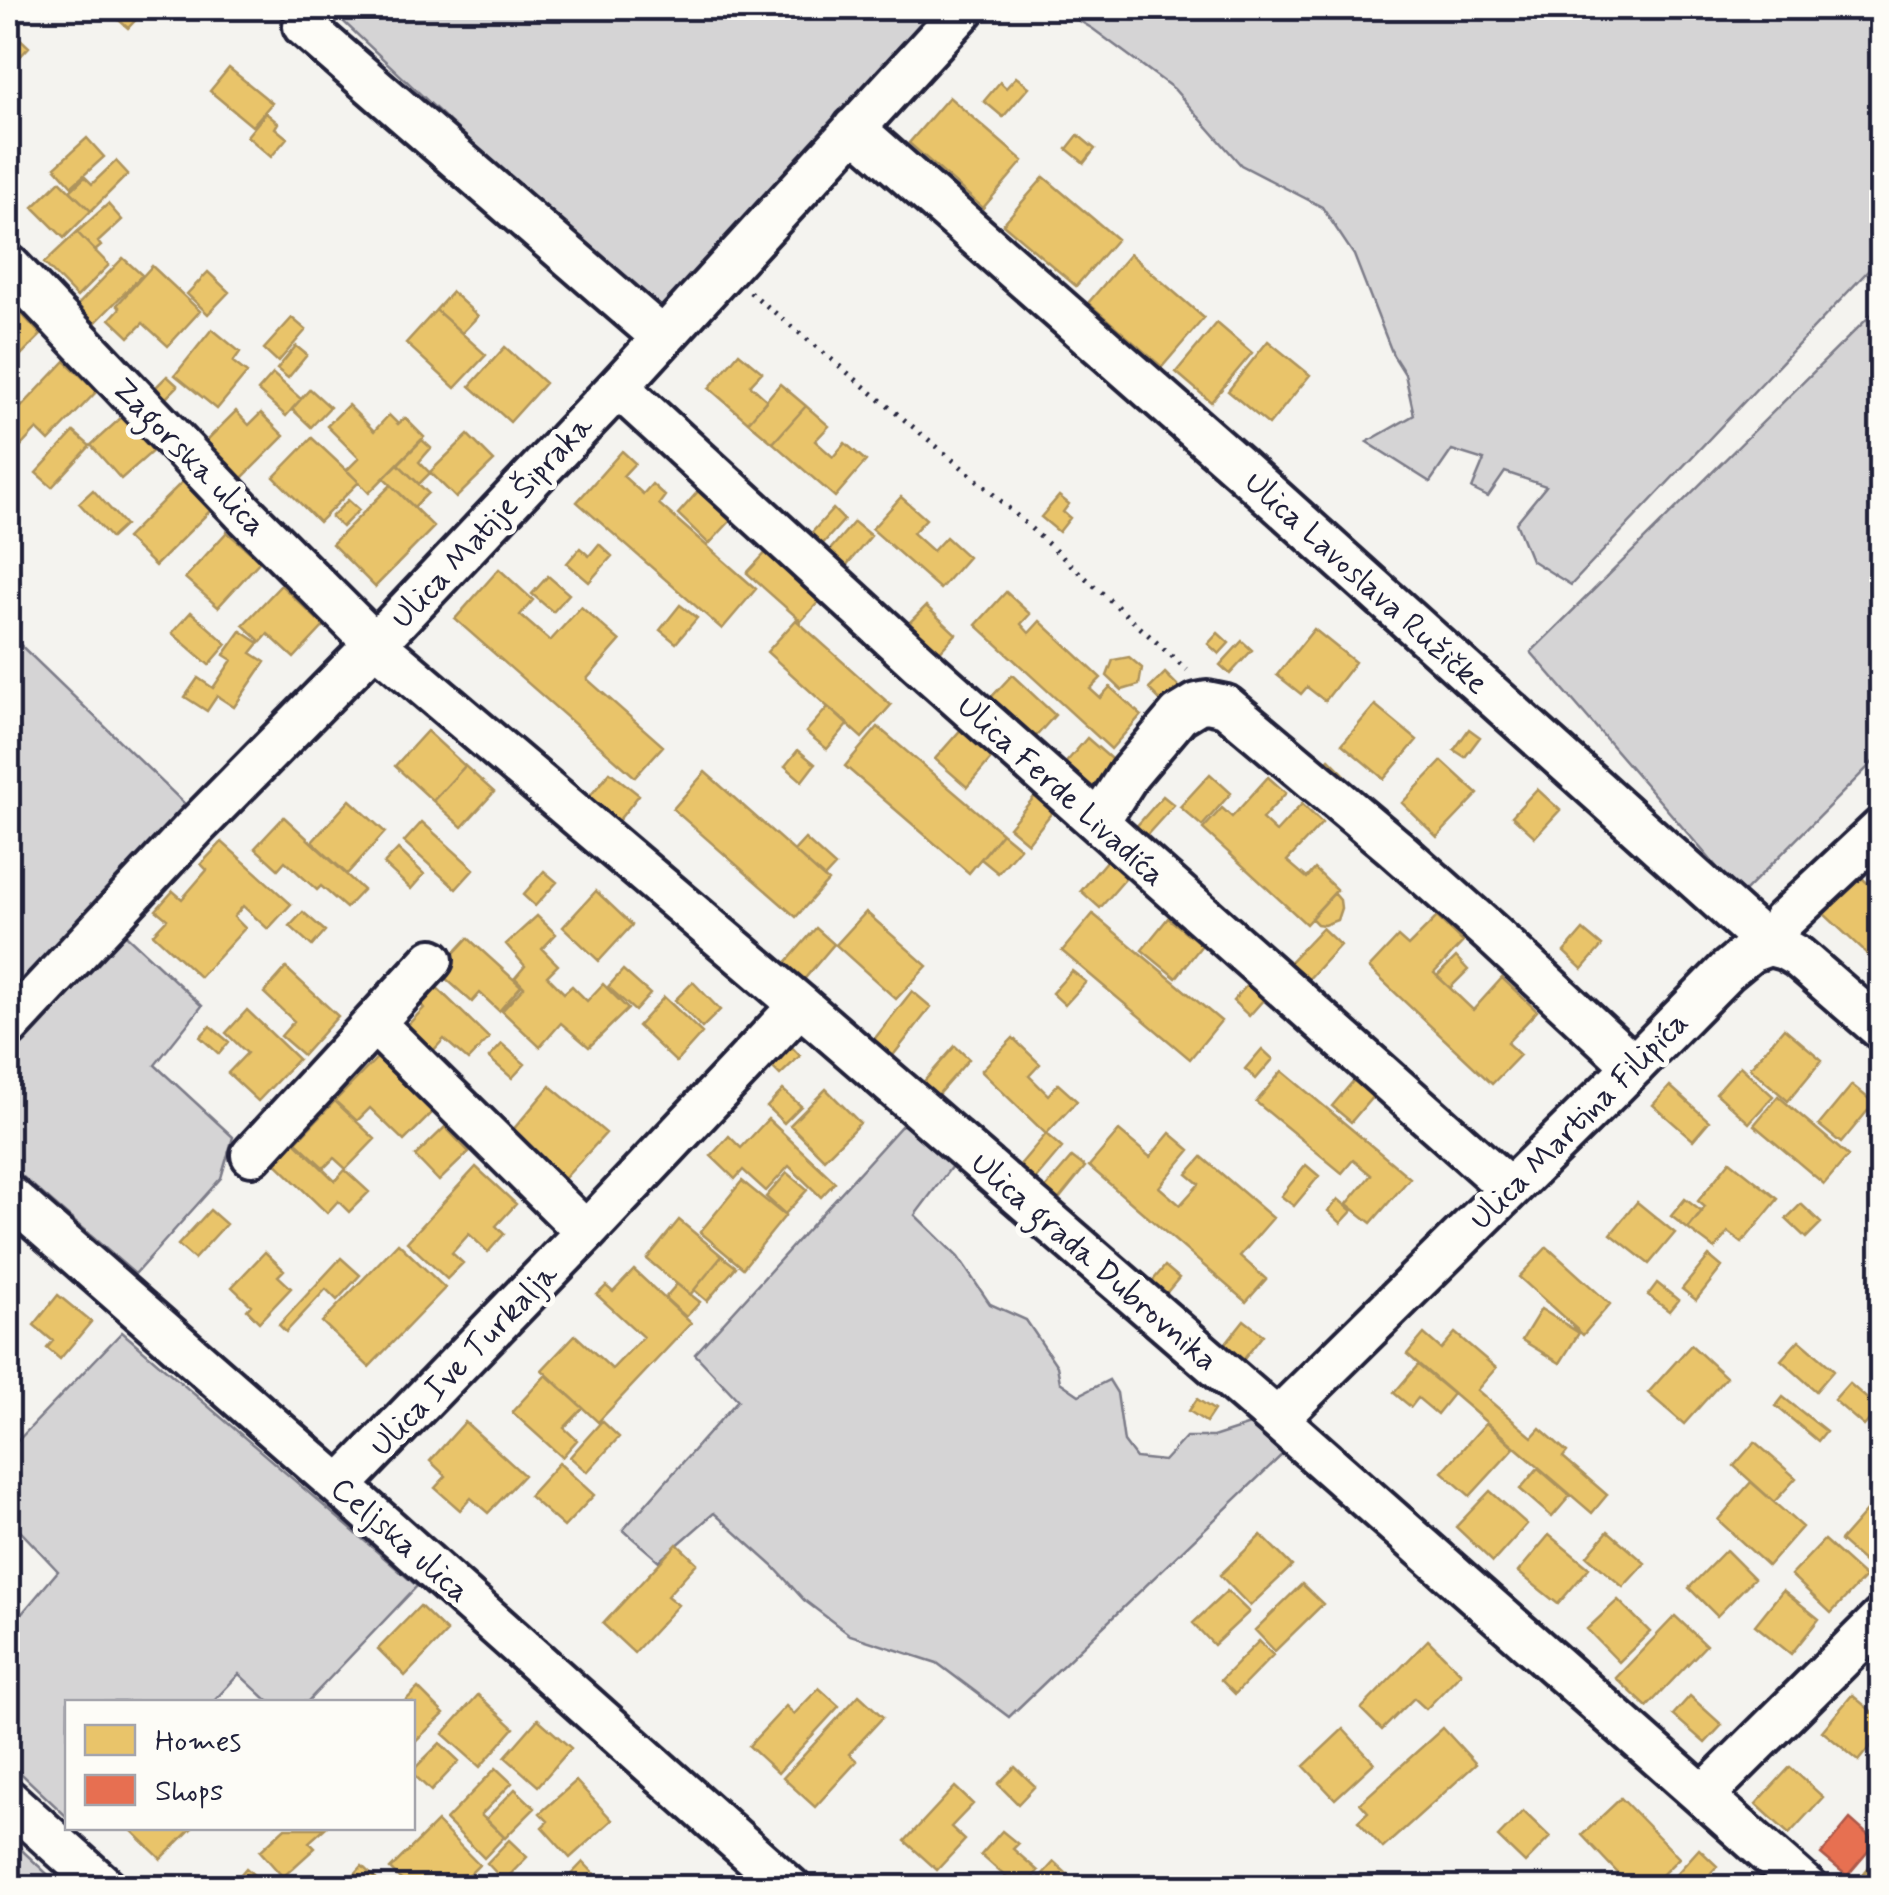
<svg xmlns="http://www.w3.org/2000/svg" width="1889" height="1895" font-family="Mynerve,sans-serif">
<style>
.green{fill:#d5d4d5;stroke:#7c7b88;stroke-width:2.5}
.homes{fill:#e9c46a;stroke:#ad935c;stroke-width:2.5}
.shops{fill:#e76f51;stroke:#ac584a;stroke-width:2.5}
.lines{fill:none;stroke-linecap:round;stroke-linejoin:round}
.minor-casing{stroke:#22223b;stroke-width:48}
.path{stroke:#22223b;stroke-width:5;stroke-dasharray:2.5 8;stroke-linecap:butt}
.minor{stroke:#fdfcf7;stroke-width:40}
.labels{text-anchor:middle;stroke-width:10;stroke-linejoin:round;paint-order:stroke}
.street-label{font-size:32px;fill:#22223b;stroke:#fdfcf7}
</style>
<rect width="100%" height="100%" fill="#f4f3ef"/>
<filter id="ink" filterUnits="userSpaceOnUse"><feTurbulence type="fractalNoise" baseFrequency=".01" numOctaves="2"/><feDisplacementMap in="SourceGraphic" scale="20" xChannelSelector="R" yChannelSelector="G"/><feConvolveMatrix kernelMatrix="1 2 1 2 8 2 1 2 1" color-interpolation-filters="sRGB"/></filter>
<g filter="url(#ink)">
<path class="green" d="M329,8h619l-292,308z
M1058,8h823v249l-310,328 -40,-25 -15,-37 30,-37 -41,-14 -17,25 -16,-8 12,-29 -32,-10 -22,32 -63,-40 47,-27 -9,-41 -12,-19 -39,-100 -32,-48 -81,-42 -67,-76 -81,-60z
M1881,305v449l-140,141 -210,-243z
M8,633l177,171 -117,134 -60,65z
M114,924l88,82 -47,59 78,72 -12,41 -86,96 -127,-110v-127z
M903,1124l52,38 -40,53 43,42 32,47 36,16 31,46 3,16 19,13 30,-15 8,13 7,49 12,16 28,3 22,-24h27l40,-13 34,26 -278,267 -72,-54 -87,-28 -46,-35 -30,-33 -60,-54 -55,48 -36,-31 115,-130 -43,-46z
M122,1332l295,254 -110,116h-38l-30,-28 -26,28h-145l-1,115 -59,-56v-131l50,-59 -50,-53v-67z
M8,1837l53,50h-53z"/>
<path class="homes" d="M105,8h42l-19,20z
M14,33l15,14 -13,14 -8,-8v-12z
M229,68l43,35 -20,23 -42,-35z
M1016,77l13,10 -26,30 -19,-16 16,-19 6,6z
M949,97l74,64 -40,47 -74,-65z
M266,113l12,10 -3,5 12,10 -16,19 -24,-21z
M1078,135l17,14 -11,14 -17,-14z
M87,138l17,19 -32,29 -17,-19z
M116,161l12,13 -37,37 -21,-20 15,-14 7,7z
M1044,177l73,62 -41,47 -73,-62z
M60,181l31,30 -27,27 -31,-31z
M108,204l14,16 -24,22 3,4 -6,5 -18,-19z
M77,232l32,33 -32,32 -33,-34z
M1130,254l74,64 -42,49 -74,-64z
M123,258l19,17 -49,50 -18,-17z
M152,266l48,45 -32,35 -25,-23 -14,14 -19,-18 10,-11 -3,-3z
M208,272l21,20 -21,22 -21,-20z
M452,292l26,24 -16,17 -26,-23z
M15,307l26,28 -21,21 -12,-13v-29z
M436,310l50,45 -31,33 -49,-45z
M292,318l14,12 -28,32 -14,-13z
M1217,323l35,30 -41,49 -35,-30z
M212,329l28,23 -7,10 14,11 -30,36 -42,-34z
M1268,341l42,34 -41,50 -41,-34z
M296,346l11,9 -19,23 -11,-9z
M505,347l40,36 -35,39 -40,-36z
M739,353l23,19 -12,13 17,15 -19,22 -39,-34z
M65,361l32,30 -48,50 -12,-12 -18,19 -11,-11v-16z
M273,374l28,25 -15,17 -28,-25z
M167,376l11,10 -13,13 -11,-10z
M780,384l26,22 -33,37 -25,-21z
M310,389l20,18 -19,20 -19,-18z
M348,405l26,26 15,-16 9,9 7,-6 19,19 -55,56 -22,-23 12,-12 -32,-32z
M806,406l23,20 -14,15 18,16 12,-14 21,18 -31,36 -62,-54z
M236,411l13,14 12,-12 23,23 -44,44 -36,-37z
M123,416l31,34 -33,29 -30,-34z
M74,432l16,14 -38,41 -16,-14z
M468,435l26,26 -38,37 -26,-26z
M312,438l47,44 -40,40 -45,-45z
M422,440l9,8 -12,14 11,11 -11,11 -21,-20z
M622,451l13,12 -12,13 20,18 9,-10 13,12 -6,8 97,85 -34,40 -145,-127z
M398,464l30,29 -14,14 -30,-29z
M184,480l29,28 -58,58 -29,-28z
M391,485l43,42 -59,60 -43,-43z
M701,488l32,30 -24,26 -31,-30z
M93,490l32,35 -14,13 -32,-35z
M1059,496l10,8 -6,8 7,6 -11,14 -18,-15z
M901,497l25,22 -13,14 20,18 13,-14 22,20 -28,32 -68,-60z
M348,500l11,10 -17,17 -11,-10z
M833,509l11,11 -26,29 -11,-11z
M854,522l17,14 -31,37 -18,-14z
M227,532l33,29 -42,46 -33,-29z
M599,544l13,12 -23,26 -22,-19 13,-15 9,8z
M771,547l54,48 -24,26 -54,-48z
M499,569l34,31 -13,15 30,26 31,-34 39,34 -33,38 76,67 -28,31 -180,-158z
M548,576l21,18 -16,18 -21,-18z
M281,585l43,41 -30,32 -26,-24 -7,8 -18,-17z
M1006,592l24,22 -9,10 8,9 11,-12 61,57 -11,11 10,9 10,-11 31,28 -30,34 -135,-124z
M680,605l17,13 -21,25 -16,-13z
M926,606l30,28 -22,24 -31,-29z
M191,612l36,32 -18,21 -37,-32z
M796,620l95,85 -29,33 -95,-86z
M1314,629l41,33 -30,39 -18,-14 -6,7 -24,-19z
M241,631l18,12 -8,10 14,9 -31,45 -17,-11 -10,15 -22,-14 13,-19 15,10 19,-28 -8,-5z
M1218,633l11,10 -10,11 -11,-10z
M1242,641l10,9 -22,24 -10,-9z
M1129,657l13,11 -3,17 -17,5 -15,-14 6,-16z
M1165,673l17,17 -16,16 -17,-17z
M1012,675l43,40 -25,28 -44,-40z
M1375,705l42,35 -33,39 -42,-35z
M828,707l20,17 -21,25 -21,-17z
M964,726l31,28 -28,33 -32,-28z
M878,727l124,106 -33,40 -124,-107z
M1469,729l11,8 -15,20 -11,-7z
M427,731l38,35 -32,35 -38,-35z
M1087,738l31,27 -24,28 -31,-27z
M798,750l17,14 -13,17 -17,-15z
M1329,759l15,15 -13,13 -14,-15z
M1442,761l36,33 -41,43 -35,-34z
M465,766l29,26 -32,35 -29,-26z
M610,772l29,23 -25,31 -29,-24z
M705,772l123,109 -32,36 -123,-108z
M1210,774l21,19 -29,33 -22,-19z
M1268,777l18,16 -24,26 14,13 26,-28 20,19 -35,38 20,17 8,-9 22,21 -31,34 -103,-95 19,-21 10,9z
M1537,789l23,21 -25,27 -23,-21z
M1035,796l18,15 -25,32 -19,-16z
M1163,796l11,9 -29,32 -10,-9z
M350,800l35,32 -38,42 -35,-32z
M284,817l79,73 -17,18 -25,-22 -4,4 -32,-29 -7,8 -23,-21z
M422,822l52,47 -18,20 -52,-47z
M1002,833l18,15 -22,25 -17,-14z
M805,839l30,27 -11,12 -30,-27z
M222,842l69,62 -23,25 -25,-23 -9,11 11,11 -45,49 -47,-43 14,-15 -11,-9 17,-19 9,8 25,-29 -6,-6z
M398,849l26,25 -13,15 -27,-25z
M1107,860l20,17 -27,31 -19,-17z
M544,871l13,11 -22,24 -12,-11z
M1860,876l22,21v71l-58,-54z
M596,891l36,34 -33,36 -36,-34z
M1334,893l6,7 1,8 -4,12 -13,5 -7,-1 -6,-6z
M303,912l22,19 -13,15 -22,-20z
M866,912l61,54 -31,33 -60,-54z
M1093,914l128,107 -31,38 -128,-108z
M537,916l19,18 -14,15 16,16 -11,11 17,17 8,-7 15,15 16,-17 25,25 -39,38 -28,-24 -21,24 -38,-36 22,-24 -9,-9 10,-12 -19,-22z
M1437,917l26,25 -29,31 16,15 23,22 29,-32 35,33 -30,32 13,12 -28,29 -123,-116 29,-31 10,9z
M1168,918l34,27 -26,33 -34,-28z
M816,928l18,16 -33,39 -19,-16z
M1322,928l18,17 -36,39 -19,-17z
M1583,930l19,16 -20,23 -18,-17z
M468,938l53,48 -22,25 -19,-18 -8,9 -28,-25 7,-7 -7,-6z
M1456,957l12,13 -18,18 -13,-12z
M286,968l52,48 -35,39 -22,-19 13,-15 -30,-28z
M623,970l27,24 -15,17 -27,-24z
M1072,971l14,11 -21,23 -13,-12z
M693,982l27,28 -18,18 -27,-28z
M432,983l57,55 -21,22 -24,-21 -13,14 -27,-24 20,-21 -8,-8z
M1248,984l16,15 -15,17 -16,-15z
M912,991l19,16 -40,51 -19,-16z
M664,997l38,36 -26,29 -38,-36z
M247,1010l51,49 -40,42 -30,-28 19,-20 -21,-20z
M210,1026l19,16 -10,12 -19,-17z
M1784,1028l38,32 -34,41 -38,-33z
M1013,1038l27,26 -11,12 19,19 10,-11 19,17 -31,33 -65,-63z
M502,1044l23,20 -13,14 -23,-20z
M790,1045l10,11 -20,19 -11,-11z
M955,1046l14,13 -35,40 -14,-13z
M1262,1049l11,10 -17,20 -11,-10z
M377,1058l56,54 -29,29 -34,-33 -13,13 -22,-20z
M1740,1066l33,30 -24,27 -33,-30z
M1282,1071l128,107 -39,45 -24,-19 24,-29 -18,-15 -11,13 -86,-71z
M1355,1079l18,17 -22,26 -19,-16z
M1852,1085l22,18 -33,40 -22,-18z
M550,1086l56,47 -42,46 -52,-48z
M1670,1086l39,35 -16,19 -40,-35z
M826,1089l34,34 -36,36 -34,-34z
M783,1090l18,16 -17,17 -17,-16z
M1778,1096l70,60 -24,28 -70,-59z
M335,1101l40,38 -29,30 -12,-11 -10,10 -28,-26z
M768,1119l67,63 -14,15 -32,-31 -23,25 -23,-21 -8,9 -24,-23 18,-20 12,12z
M445,1127l24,25 -30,29 -24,-25z
M1119,1131l31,26 20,-24 20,17 -31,37 21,18 19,-21 -12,-10 15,-17 71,61 -33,38 26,23 -20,23 -157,-136z
M1046,1134l16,14 -28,33 -16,-14z
M288,1135l47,46 10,-11 24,22 -20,20 -11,-11 -11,12 -59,-57z
M1072,1157l13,10 -30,37 -14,-11z
M1730,1161l48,38 -36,44 -14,-11 -13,17 -27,-20 17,-22 -7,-6z
M1306,1165l13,11 -25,30 -13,-10z
M476,1167l40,37 -20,22 8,8 -16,18 -19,-18 -17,19 11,10 -16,16 -40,-37z
M787,1173l20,17 -22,24 -19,-17z
M742,1181l43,35 -42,52 -43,-36z
M1338,1199l14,12 -11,12 -13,-12z
M1685,1199l17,13 -14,17 -17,-13z
M1637,1202l38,31 -26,31 -38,-30z
M1801,1204l20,19 -15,15 -20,-19z
M210,1210l16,14 -32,35 -16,-14z
M679,1220l43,36 -32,39 -43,-36z
M398,1243l47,45 -76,79 -47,-45z
M1547,1247l63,57 -27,31 -64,-58z
M265,1252l19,18 -6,6 13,12 -32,34 -12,-12 4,-5 -19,-18z
M722,1256l14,11 -29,34 -13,-11z
M1709,1256l13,11 -26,33 -14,-11z
M341,1258l19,17 -23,25 -11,-11 -40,43 -7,-7z
M1165,1266l14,12 -16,19 -14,-12z
M634,1270l57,53 -93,99 -56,-52 33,-35 37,34 31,-32 -46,-42 9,-9 7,6z
M1657,1283l21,17 -9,11 -21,-16z
M677,1284l23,18 -14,15 -21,-19z
M58,1295l33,27 -31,37 -13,-11 6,-7 -19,-16z
M1541,1309l38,24 -19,30 -38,-23z
M1244,1320l19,15 -23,29 -19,-15z
M1455,1333l41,35 -19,22 55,47 8,-9 27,24 -4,5 44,38 -15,18 -185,-159 17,-20 17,15z
M1799,1340l35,30 -18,21 -35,-31z
M1691,1345l35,32 -42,47 -36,-31z
M1418,1365l35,29 -16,20 -19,-16 -7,9 -17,-14z
M546,1375l37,33 -19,20 13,12 -15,17 -50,-45z
M1849,1383l30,26 -15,17 -30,-26z
M1783,1397l43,34 -8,10 -42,-35z
M1197,1399l17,11 -8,12 -17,-11z
M602,1421l17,16 -32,35 -17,-15z
M465,1422l59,53 -36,38 -17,-15 -11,12 -25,-22 11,-12 -16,-15z
M1486,1423l28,25 -44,48 -28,-24z
M1755,1442l41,36 -22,24 -40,-36z
M559,1463l35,32 -30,32 -35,-31z
M1538,1468l32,28 -18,21 -32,-28z
M1751,1482l51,45 -34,39 -50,-46z
M1490,1491l37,33 -34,38 -37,-35z
M1874,1502l8,7v53l-8,9 -34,-30z
M1608,1531l37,32 -22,24 -36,-31z
M1261,1535l31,31 -42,40 -30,-31z
M1549,1535l40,33 -31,36 -40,-32z
M1824,1540l41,37 -34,36 -40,-38z
M677,1544l20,19 -30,33 11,9 -44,48 -31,-29z
M1726,1550l28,28 -37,38 -28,-28z
M1302,1584l21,20 -48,47 -20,-21z
M1783,1590l36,29 -28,35 -36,-29z
M1227,1591l22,21 -35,33 -21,-22z
M1618,1600l32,32 -31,30 -32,-33z
M420,1606l27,26 -42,44 -27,-27z
M1675,1616l31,29 -59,62 -31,-29z
M1428,1640l33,33 -35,36 -12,-11 -32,32 -21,-21z
M1259,1641l14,14 -38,39 -14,-14z
M418,1688l26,26 -32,30v-42h-8z
M819,1688l20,18 -61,67 -29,-27 37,-40 8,8z
M478,1695l36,33 -34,39 -37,-33z
M859,1695l24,22 -34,37 8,7 -42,46 -32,-29z
M1852,1695l30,25v13l-23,28 -37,-30z
M1690,1696l32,29 -17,18 -32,-28z
M538,1719l33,29 -33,38 -33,-29z
M1443,1728l33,36 -93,84 -25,-27 10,-9 -8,-9z
M1343,1729l31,34 -39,36 -31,-33z
M440,1743l19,18 -28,30 -19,-18v-2z
M1015,1767l20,19 -17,18 -20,-20z
M1790,1767l33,30 -34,37 -33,-30z
M496,1768l16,15 -31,32 23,22 -20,21 -38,-38z
M576,1781l36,39 -42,38 -28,-31 6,-6 -8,-8z
M955,1787l18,17 -22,23 14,13 -28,30 -32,-29z
M515,1789l20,19 -30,30 -19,-19z
M1621,1798l58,60 -30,30h-17l-50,-53z
M1523,1811l27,26 -25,26 -27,-26z
M437,1822l42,43 -23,23h-47l-19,-19z
M129,1828h63l-31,31z
M285,1828h40l-16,14 6,6 -32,29 -23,-26z
M1002,1831l16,13 -5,5 25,22 -14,17h-6l-37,-33z
M509,1840l18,17 -23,24 -17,-18z
M1699,1849l18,17 -16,18 3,4h-40z
M1882,1851v37h-13l-10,-9z
M583,1862l22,23 -3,3h-44z
M1054,1862l25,23 -2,3h-47z
M362,1866l15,14 -7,8h-28z
M246,1868l22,20h-39z
M964,1876l12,12h-22z"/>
<path class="shops" d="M1850,1819l26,23 -29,34 -26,-22z"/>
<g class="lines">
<g class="minor-casing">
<path id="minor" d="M304,26l359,312
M854,128l389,343 526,474 15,4 14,8 84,73
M8,265l234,246 133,133 425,361 477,414 530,469
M618,387l300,275 591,526
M1098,822l31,-48 50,-59 18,-11 10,-2 19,4 169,142 98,87 141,131
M375,1024l211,208
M8,1027l187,-200 180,-183 243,-257 347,-379
M252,1155l180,-195
M8,1195l332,291 450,402
M1277,1419l332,-328 118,-120 23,-19 19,-7 14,-24 99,-93
M340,1486l246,-254 214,-227
M1703,1796l179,-178
M8,1800l98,88"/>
</g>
<path class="path" d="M750,292l232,192 205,186"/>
<use href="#minor" class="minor"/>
</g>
</g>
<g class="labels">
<g class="street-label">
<text transform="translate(190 456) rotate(46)" y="11">Zagorska ulica</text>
<text transform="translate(491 521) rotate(-47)" y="11">Ulica Matije Šipraka</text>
<text transform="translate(1367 582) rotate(42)" y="11">Ulica Lavoslava Ružičke</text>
<text transform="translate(1062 790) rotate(42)" y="11">Ulica Ferde Livadića</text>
<text transform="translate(1578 1120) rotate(-45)" y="11">Ulica Martina Filipića</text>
<text transform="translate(1095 1261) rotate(41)" y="11">Ulica grada Dubrovnika</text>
<text transform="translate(463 1359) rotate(-46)" y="11">Ulica Ive Turkalja</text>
<text transform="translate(401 1539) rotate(41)" y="11">Celjska ulica</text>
</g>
</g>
<rect width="1889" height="1895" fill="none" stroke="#fdfcf7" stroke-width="40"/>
<rect x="20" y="20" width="1849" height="1855" fill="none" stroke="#22223b" stroke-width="4" filter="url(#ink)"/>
<rect x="65" y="1700" width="350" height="130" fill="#fdfcf7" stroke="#a5a5ac" stroke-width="2.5"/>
<rect x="85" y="1725" width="50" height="30" fill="#e9c46a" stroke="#a5a5ac" stroke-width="2.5"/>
<text x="155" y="1750" font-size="30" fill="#22223b">Homes</text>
<rect x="85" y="1775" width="50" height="30" fill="#e76f51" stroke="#a5a5ac" stroke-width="2.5"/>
<text x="155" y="1800" font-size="30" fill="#22223b">Shops</text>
</svg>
